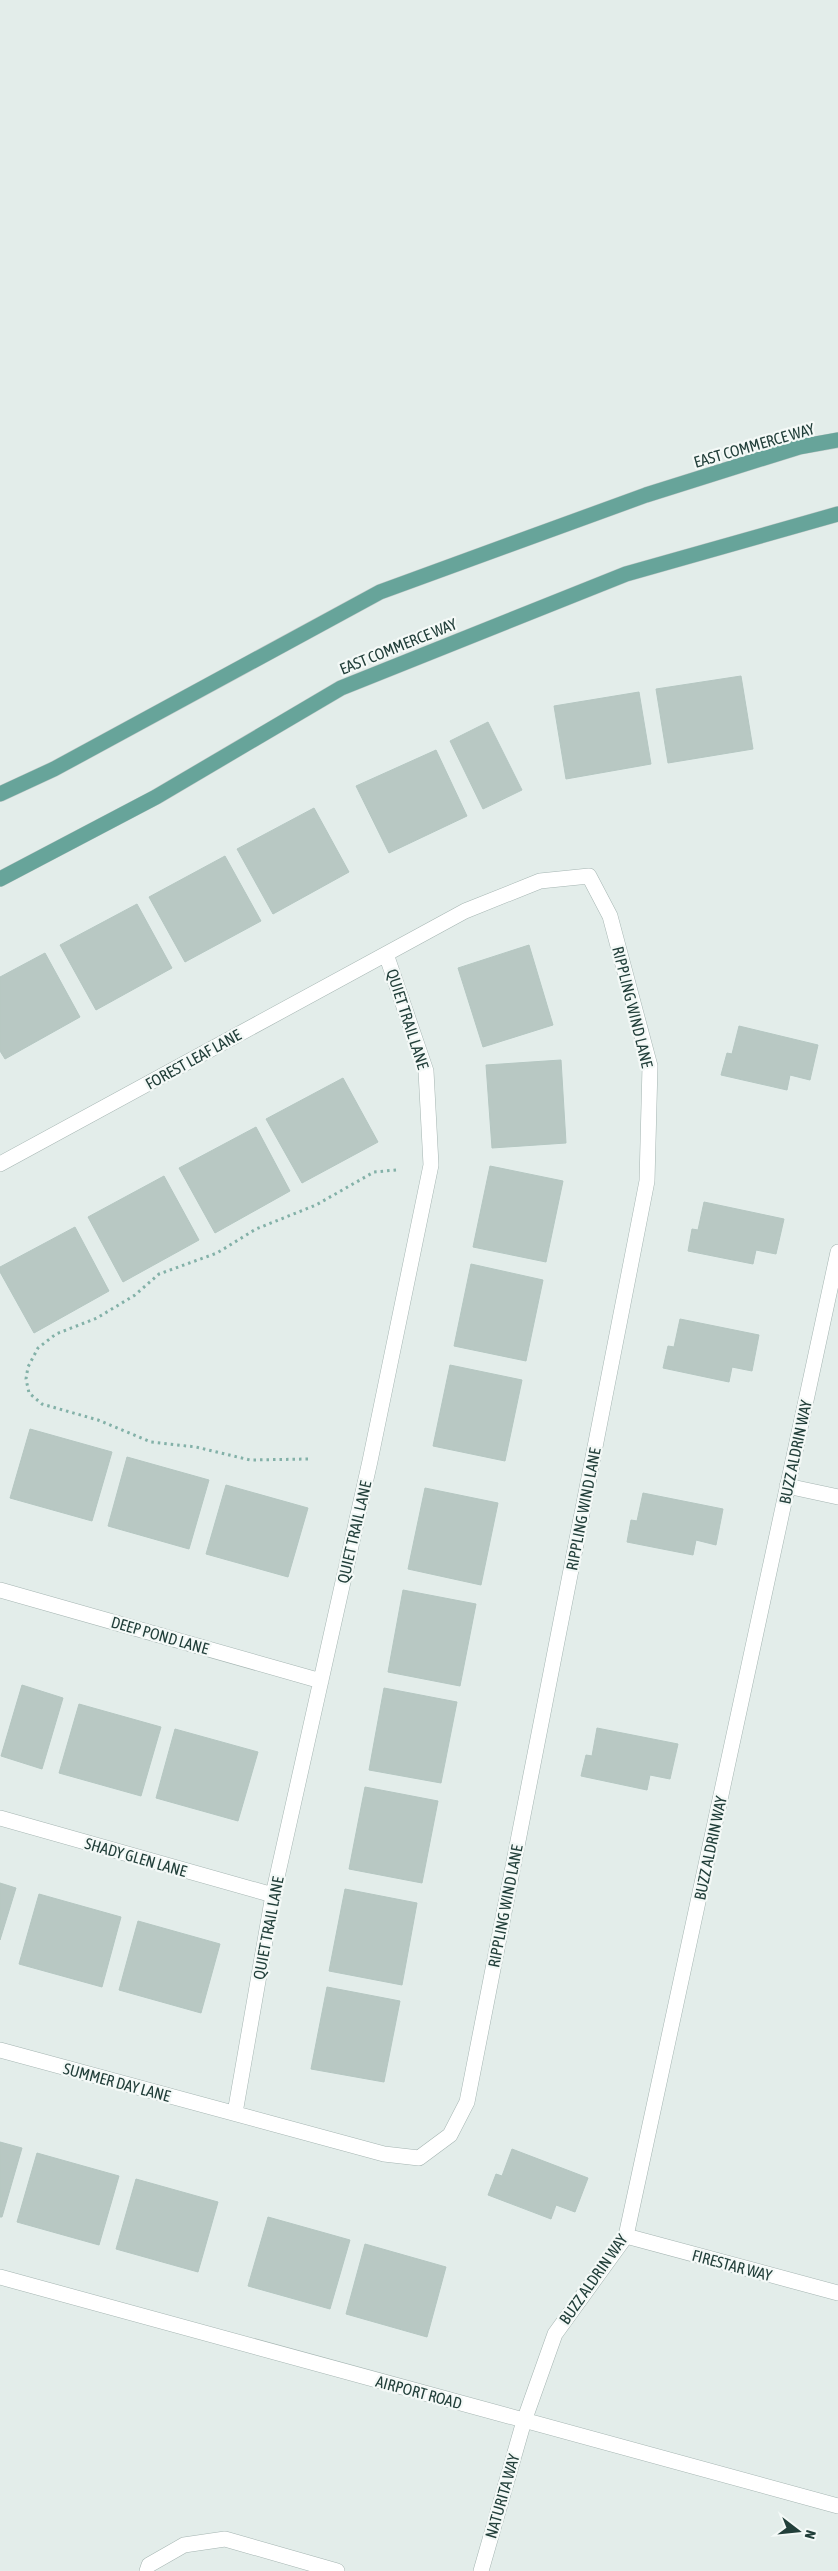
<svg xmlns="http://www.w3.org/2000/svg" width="838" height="2571" font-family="'Asap Condensed',sans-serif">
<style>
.building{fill:#b8c8c3;stroke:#b5c7c2}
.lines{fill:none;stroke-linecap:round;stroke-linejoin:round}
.minor-casing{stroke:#a5b5b2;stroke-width:16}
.major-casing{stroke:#c1c9c8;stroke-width:16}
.path{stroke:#83b1a8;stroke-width:3;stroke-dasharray:2.5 4;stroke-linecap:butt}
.minor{stroke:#fff;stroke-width:15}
.major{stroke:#67a49a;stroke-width:15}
.labels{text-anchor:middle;stroke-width:4.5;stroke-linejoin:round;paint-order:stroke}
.street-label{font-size:16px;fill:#223f3a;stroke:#f4f9f7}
</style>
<rect width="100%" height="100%" fill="#e3edea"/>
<path class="building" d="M741,676l12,73 -85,14 -12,-74z
M639,692l12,72 -85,15 -12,-73z
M488,722l34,68 -39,19 -33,-68z
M436,750l31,66 -78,37 -33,-67z
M314,808l35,64 -76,42 -36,-65z
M225,856l36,65 -76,41 -36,-65z
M137,904l35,64 -76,42 -36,-65z
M529,945l24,80 -70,22 -25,-79z
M45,953l35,64 -75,42 -5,-8v-74z
M739,1026l79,19 -8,35 -20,-5 -3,15 -66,-15 6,-22 5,1z
M561,1060l5,83 -74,5 -6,-83z
M343,1078l35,64 -76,41 -36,-64z
M256,1127l34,64 -75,42 -36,-65z
M490,1166l73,15 -17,81 -73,-15z
M164,1176l35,64 -76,42 -35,-65z
M704,1202l80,17 -8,35 -20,-4 -3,14 -65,-13 4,-22 6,1z
M75,1227l34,64 -75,42 -34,-61v-5z
M471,1264l72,16 -17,81 -72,-15z
M680,1319l79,16 -7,36 -20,-4 -3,15 -66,-14 5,-22 6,1z
M450,1365l72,15 -17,81 -72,-15z
M30,1429l82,23 -20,69 -82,-23z
M127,1457l82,23 -20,69 -81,-23z
M226,1485l82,23 -20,69 -82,-23z
M425,1488l73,15 -17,82 -73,-16z
M643,1493l80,16 -7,36 -20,-5 -3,15 -66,-13 4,-22 6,1z
M403,1590l73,14 -16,82 -72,-14z
M22,1685l41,13 -21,71 -41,-13z
M384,1688l73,14 -16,81 -72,-13z
M79,1704l82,23 -20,69 -82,-23z
M597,1728l81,16 -8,35 -20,-4 -3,15 -66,-14 5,-21 6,1z
M175,1729l83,23 -20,69 -82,-23z
M365,1787l73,14 -16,82 -73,-14z
M0,1883l16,5 -16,52z
M345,1889l72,14 -15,82 -73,-14z
M39,1894l82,23 -19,70 -83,-23z
M138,1921l82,23 -19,69 -82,-23z
M327,1987l73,14 -16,81 -73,-13z
M0,2142l22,6 -20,69h-2z
M512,2149l76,29 -13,34 -19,-7 -5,14 -63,-24 8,-21 6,2z
M37,2153l82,23 -20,69 -82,-23z
M136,2179l82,23 -20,70 -82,-23z
M268,2217l82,23 -20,69 -82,-23z
M365,2244l81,23 -19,70 -81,-23z"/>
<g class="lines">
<g class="minor-casing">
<path id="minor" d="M0,1164l465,-253 75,-30 49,-5 21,40 40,150 -3,115 -180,921 -17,33 -31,23 -35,-4 -384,-104
M787,1486l51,11
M0,1590l321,91
M0,1818l273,77
M235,2113l38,-218 97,-434 61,-296 -5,-94 -40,-117
M626,2236l212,57
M0,2277l838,229
M147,2571l2,-6 35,-20 41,-6 112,32
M481,2571l43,-150 31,-87 71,-98 212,-984"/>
</g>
<g class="major-casing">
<path id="major" d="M0,794l54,-25 326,-177 266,-97 153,-48 39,-7
M0,879l156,-82 185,-109 285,-114 212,-60"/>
</g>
<path class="path" d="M308,1459l-58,1 -54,-13 -45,-5 -53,-22 -56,-16 -13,-11 -3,-14 2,-12 10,-19 18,-14 41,-16 38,-23 24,-21 58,-21 39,-24 60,-24 58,-33 22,-2"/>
<use href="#minor" class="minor"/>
<use href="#major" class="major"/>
</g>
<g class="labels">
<g class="street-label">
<text transform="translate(754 445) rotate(-16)" y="6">EAST COMMERCE WAY</text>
<text transform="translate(398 646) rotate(-22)" y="6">EAST COMMERCE WAY</text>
<text transform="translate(633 1007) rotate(76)" y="6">RIPPLING WIND LANE</text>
<text transform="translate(408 1019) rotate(72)" y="6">QUIET TRAIL LANE</text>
<text transform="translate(193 1059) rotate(-29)" y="6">FOREST LEAF LANE</text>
<text transform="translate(795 1452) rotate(-78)" y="6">BUZZ ALDRIN WAY</text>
<text transform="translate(583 1509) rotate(-79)" y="6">RIPPLING WIND LANE</text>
<text transform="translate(354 1532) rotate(-77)" y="6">QUIET TRAIL LANE</text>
<text transform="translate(160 1635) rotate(16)" y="6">DEEP POND LANE</text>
<text transform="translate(710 1848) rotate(-78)" y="6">BUZZ ALDRIN WAY</text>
<text transform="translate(136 1857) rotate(16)" y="6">SHADY GLEN LANE</text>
<text transform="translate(505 1906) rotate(-79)" y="6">RIPPLING WIND LANE</text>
<text transform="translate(268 1928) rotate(-79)" y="6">QUIET TRAIL LANE</text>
<text transform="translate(117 2082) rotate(15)" y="6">SUMMER DAY LANE</text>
<text transform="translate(732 2265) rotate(15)" y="6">FIRESTAR WAY</text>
<text transform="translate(593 2279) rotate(-55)" y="6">BUZZ ALDRIN WAY</text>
<text transform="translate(419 2392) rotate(15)" y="6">AIRPORT ROAD</text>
<text transform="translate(502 2496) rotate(-74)" y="6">NATURITA WAY</text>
</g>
</g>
<g transform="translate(798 2531) rotate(106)" stroke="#f4f9f7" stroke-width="4" paint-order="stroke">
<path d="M0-4L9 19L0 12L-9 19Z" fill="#223f3a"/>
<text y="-8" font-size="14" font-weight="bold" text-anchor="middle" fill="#223f3a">N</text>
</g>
</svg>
